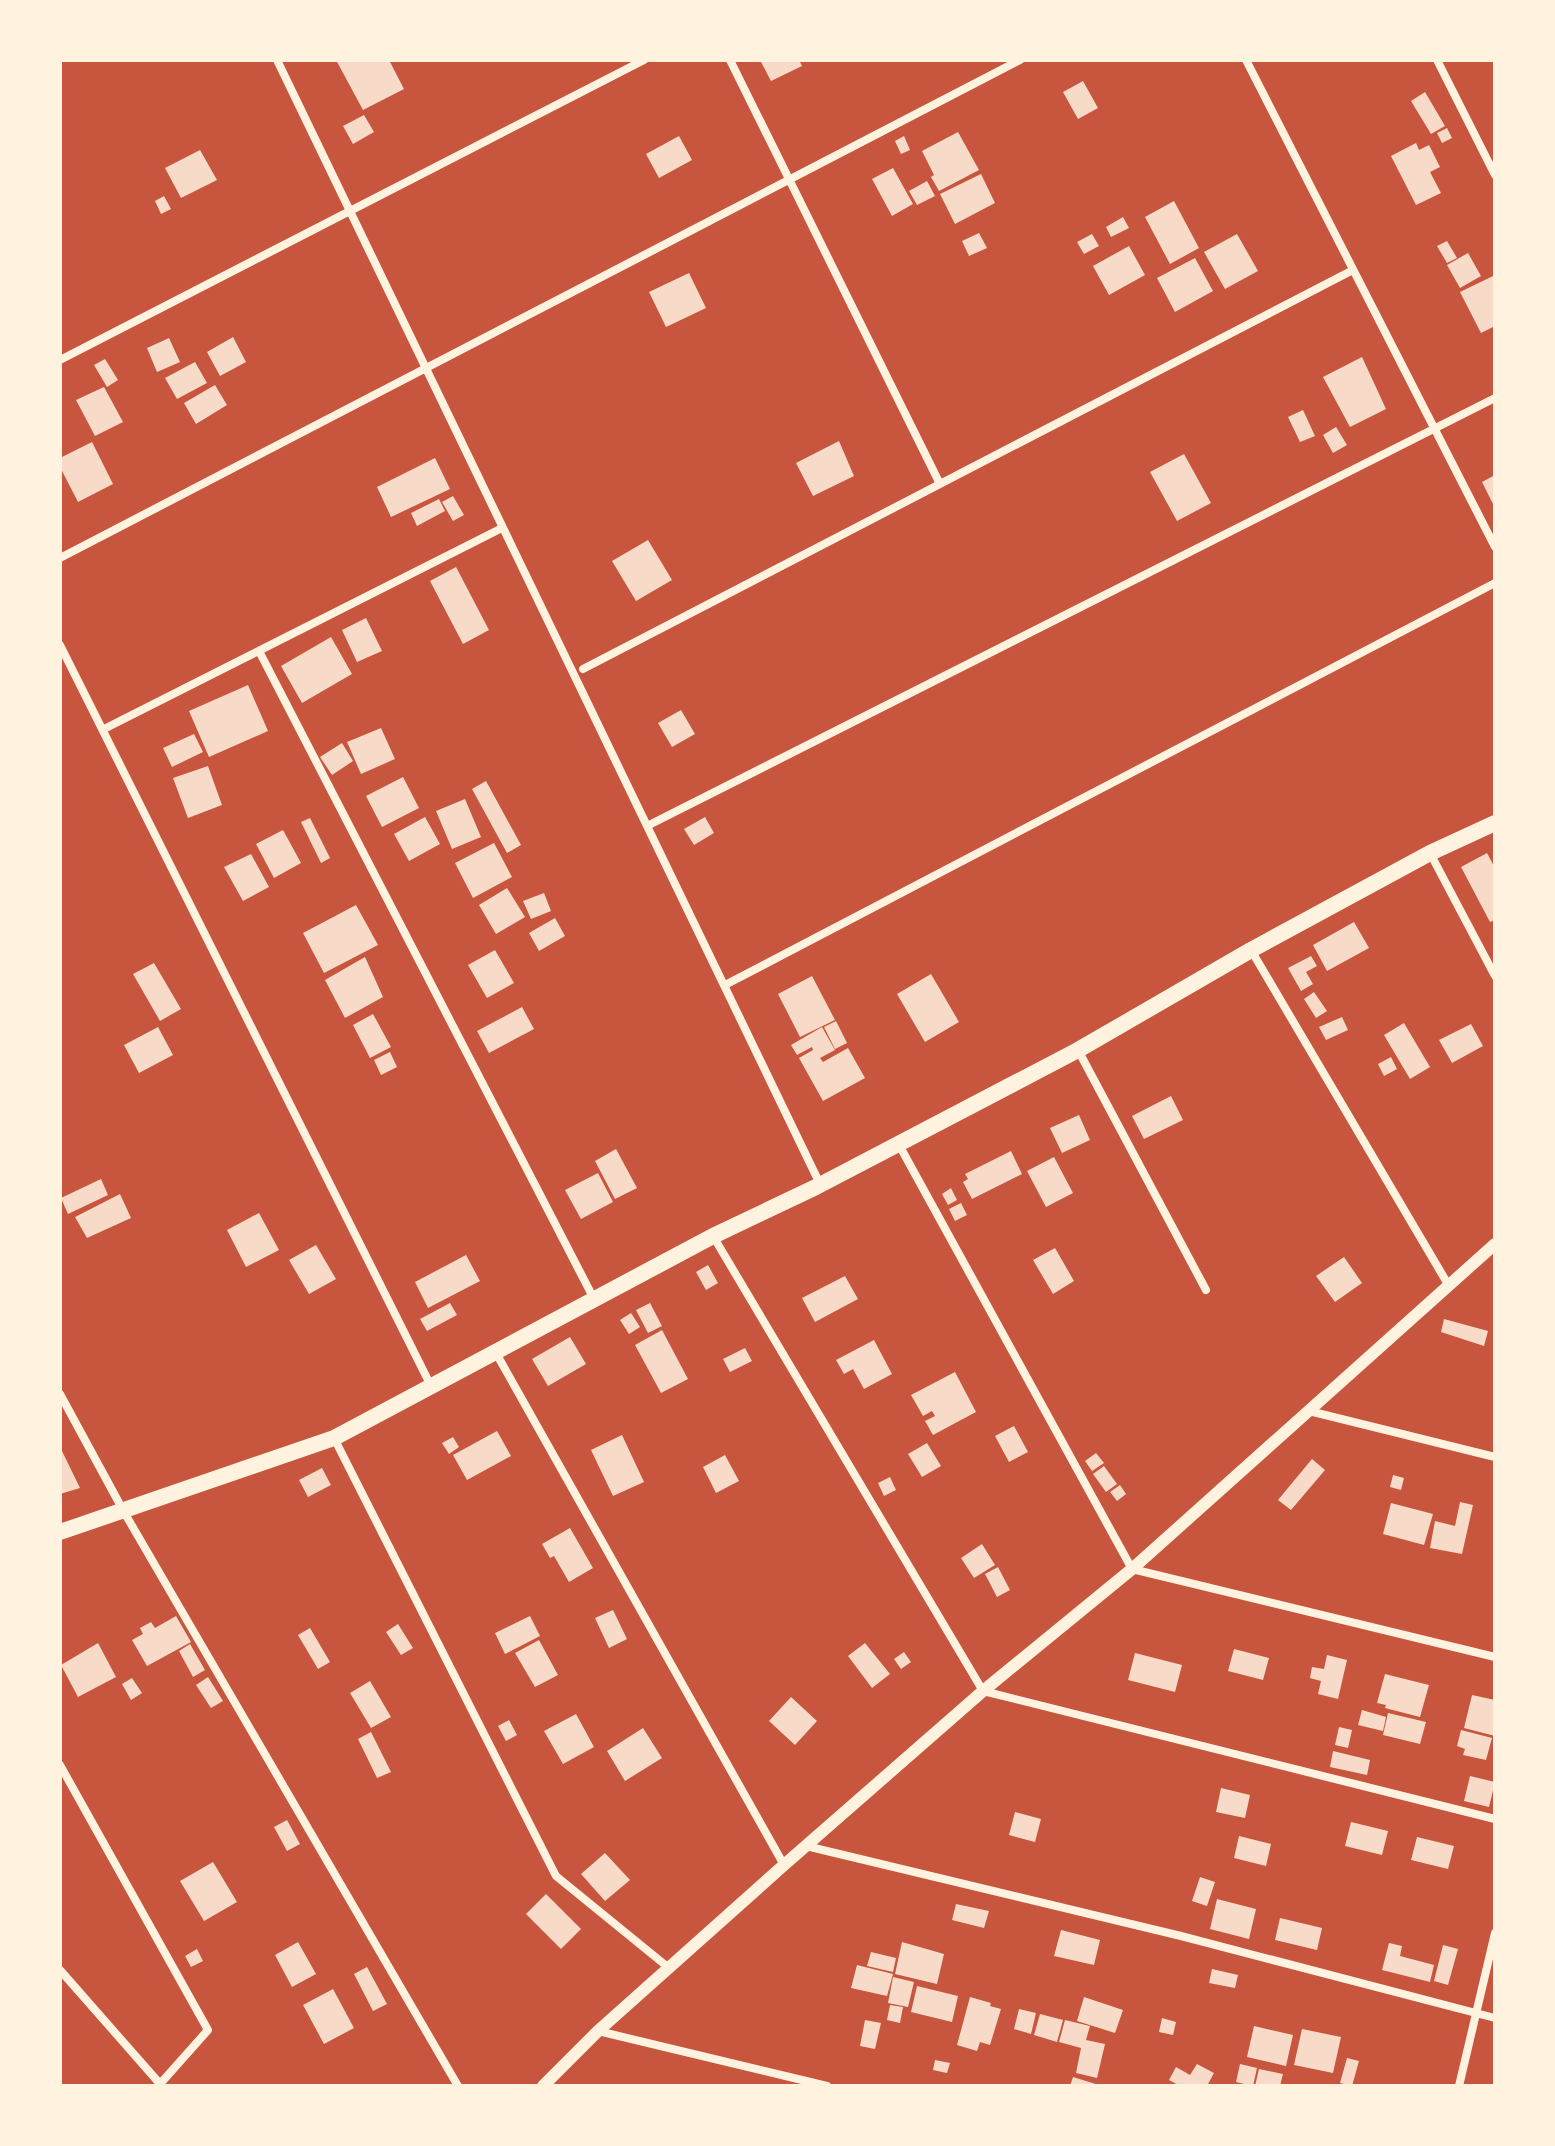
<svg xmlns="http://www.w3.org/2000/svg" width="1555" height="2146" font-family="'Archivo Narrow',sans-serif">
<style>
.building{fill:#f7dbc8}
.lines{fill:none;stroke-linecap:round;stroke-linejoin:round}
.minor{stroke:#fff3e0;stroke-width:8}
.tertiary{stroke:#fff3e0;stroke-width:12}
.primary{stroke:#fff3e0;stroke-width:16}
</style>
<rect width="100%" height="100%" fill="#c8553d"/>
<path class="building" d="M336,60h53l15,29 -41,21z
M760,60h39l3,6 -31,15z
M1083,81l15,27 -20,11 -15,-27z
M1425,92l20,34 -14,8 -20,-33z
M364,115l10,17 -21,12 -10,-18z
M1447,128l5,10 -10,5 -5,-10z
M958,132l21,38 -40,21 -8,-14 3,-2 -12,-24z
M679,136l13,24 -33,18 -13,-24z
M904,136l6,14 -9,4 -6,-13z
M1416,143l3,7 10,-5 11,22 -10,5 11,21 -25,12 -25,-49z
M200,150l17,30 -36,18 -16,-30z
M893,168l20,36 -21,12 -20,-37z
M981,174l14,29 -40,21 -15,-30z
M927,181l8,15 -18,9 -8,-14z
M164,196l7,13 -10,5 -6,-13z
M1174,201l25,47 -29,16 -25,-47z
M1123,217l6,11 -18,9 -5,-10z
M979,233l8,15 -18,8 -7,-15z
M1092,234l7,12 -15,8 -7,-12z
M1237,234l21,37 -33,18 -21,-37z
M1447,241l10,17 -10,5 -10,-17z
M1129,246l16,29 -36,20 -16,-29z
M1468,253l13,23 -21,12 -13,-23z
M1195,258l18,33 -38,21 -18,-34z
M689,273l17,35 -40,19 -17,-35z
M1493,276l2,50 -14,7 -21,-41z
M233,337l13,25 -26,14 -13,-24z
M169,338l11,24 -23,10 -10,-24z
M1362,357l24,52 -36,18 -27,-50z
M105,359l13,21 -11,7 -13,-22z
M195,362l12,21 -30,16 -12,-21z
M215,385l12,20 -31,19 -12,-21z
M104,387l19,35 -28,14 -19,-36z
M1303,410l12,26 -15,6 -12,-25z
M1336,427l11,18 -14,8 -10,-18z
M839,441l15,35 -41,20 -17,-33z
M92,442l21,42 -35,18 -18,-35v-9z
M1184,454l27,49 -34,18 -27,-49z
M435,458l15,31 -59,28 -14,-30z
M1495,475v33l-13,-26z
M453,496l11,19 -11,6 -11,-19z
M439,499l6,12 -28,15 -6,-13z
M648,540l24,40 -36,21 -24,-40z
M456,567l33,63 -26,14 -33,-63z
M366,618l16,33 -25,11 -15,-32z
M331,637l21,37 -50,29 -21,-37z
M248,685l20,46 -59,26 -20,-46z
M681,710l14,24 -23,13 -14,-24z
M381,728l14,31 -34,15 -14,-32z
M194,734l9,18 -31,15 -9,-19z
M342,743l11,18 -21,14 -12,-18z
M208,766l14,39 -34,13 -15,-40z
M403,777l16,31 -37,19 -16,-31z
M486,781l35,64 -14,8 -35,-64z
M465,799l16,38 -29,12 -16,-38z
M425,817l15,27 -31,17 -15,-27z
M705,817l9,16 -20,12 -10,-16z
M310,818l20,40 -9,5 -20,-41z
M283,830l18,33 -27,15 -18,-34z
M494,843l18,34 -39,21 -18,-35z
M1487,853l8,15v52l-5,2 -29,-55z
M251,854l18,33 -26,14 -19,-34z
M507,888l18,29 -29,17 -17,-29z
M544,893l7,18 -20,8 -8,-18z
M356,905l22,40 -54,28 -21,-40z
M555,918l10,18 -26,15 -10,-18z
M1354,922l15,26 -42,23 -14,-26z
M495,950l19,33 -27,15 -19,-33z
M1311,956l6,10 -11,6 7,12 -12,7 -13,-23z
M365,957l18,40 -38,21 -20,-38z
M154,963l27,46 -21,12 -27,-47z
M931,974l28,48 -34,20 -28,-48z
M812,976l23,44 -35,17 -22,-43z
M1314,992l13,19 -11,7 -12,-19z
M522,1007l12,22 -45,24 -12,-22z
M373,1014l18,33 -21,11 -17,-33z
M1342,1017l6,13 -22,10 -7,-13z
M836,1021l11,22 -12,6 -11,-22z
M1404,1023l26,44 -20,12 -26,-44z
M1471,1024l12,22 -31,17 -13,-23z
M158,1027l15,28 -34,18 -15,-28z
M822,1027l13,23 -15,8 3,4 25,-14 17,30 -42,23 -24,-43 14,-8 -1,-3 -15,8 -6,-10z
M390,1052l7,15 -16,8 -7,-15z
M1391,1057l6,12 -13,7 -6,-12z
M1171,1096l12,24 -39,19 -12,-23z
M1079,1115l11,25 -28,13 -12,-25z
M616,1149l21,39 -22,11 -20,-38z
M1011,1151l11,23 -50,25 -9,-17 5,-3 -3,-5z
M1054,1157l19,36 -27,14 -19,-36z
M598,1173l15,29 -32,17 -16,-29z
M101,1179l7,16 -40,19 -7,-16z
M951,1188l6,12 -9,5 -6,-11z
M120,1194l11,24 -44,20 -12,-21z
M961,1203l6,12 -12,6 -6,-12z
M259,1213l20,37 -33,17 -19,-37z
M316,1245l20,34 -27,15 -20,-34z
M1055,1248l19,33 -21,13 -20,-34z
M466,1255l14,26 -52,27 -13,-26z
M1344,1257l18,26 -27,19 -19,-26z
M708,1265l10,18 -12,7 -10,-18z
M845,1276l13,23 -43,23 -13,-24z
M450,1303l7,12 -30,16 -7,-12z
M650,1303l12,23 -14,7 -12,-23z
M631,1313l9,14 -11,7 -9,-14z
M1444,1319l44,12 -4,15 -43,-14z
M662,1330l26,49 -27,14 -26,-48z
M570,1337l16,27 -38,22 -16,-27z
M874,1340l18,34 -28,15 -11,-20 -9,5 -8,-14z
M745,1348l7,13 -22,11 -7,-13z
M955,1372l21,40 -43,23 -8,-14 10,-5 -3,-5 -9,5 -12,-21z
M1014,1426l14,26 -19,10 -14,-26z
M497,1431l14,25 -44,24 -14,-25z
M622,1435l22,47 -31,14 -22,-46z
M453,1437l6,10 -10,7 -7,-11z
M927,1443l14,23 -19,11 -14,-23z
M60,1447l20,41 -20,6z
M1096,1453l8,10 -12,8 -7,-10z
M725,1455l14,26 -23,12 -13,-26z
M1312,1459l13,11 -34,40 -13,-10z
M1104,1466l13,18 -11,8 -13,-18z
M322,1468l9,17 -23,12 -9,-17z
M1393,1475l11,3 -3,12 -11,-3z
M890,1477l6,13 -12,6 -6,-13z
M1120,1485l6,9 -9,7 -7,-9z
M1460,1502l13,3 -11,49 -32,-6 5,-27 20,5z
M1391,1503l42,11 -9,31 -41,-11z
M570,1528l23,40 -24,14 -15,-26 -4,2 -8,-14z
M982,1544l13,21 -21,13 -13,-20z
M998,1567l12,23 -13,7 -12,-23z
M613,1610l14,29 -18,9 -14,-30z
M176,1616l15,26 -44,24 -15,-26 11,-6 -3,-6 11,-6 4,6z
M530,1616l10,20 -35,18 -10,-21z
M398,1624l15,24 -12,7 -15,-23z
M310,1628l20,34 -12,7 -20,-34z
M539,1640l19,35 -23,12 -20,-34z
M98,1643l18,34 -38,20 -17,-32z
M865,1643l25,31 -18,14 -24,-32z
M190,1644l15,26 -12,7 -14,-26z
M1234,1649l35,9 -6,22 -35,-9z
M904,1652l7,10 -10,7 -7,-10z
M1135,1653l47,12 -7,27 -47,-12z
M1327,1655l20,5 -9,39 -20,-5 3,-13 -11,-3 2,-11 12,2z
M1385,1674l44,11 -9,32 -35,-9 1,-3 -9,-2z
M208,1677l15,24 -12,7 -15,-23z
M132,1678l10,15 -11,7 -9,-16z
M370,1681l21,36 -20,11 -21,-35z
M1472,1695l23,5v36l-31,-8z
M791,1697l26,24 -22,24 -26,-24z
M1362,1710l24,7 -3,14 -25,-6z
M1388,1713l38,9 -6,22 -37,-9z
M576,1714l18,33 -31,17 -19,-33z
M509,1720l8,15 -11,6 -8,-15z
M1339,1727l13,3 -4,18 -13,-3z
M643,1728l19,30 -37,23 -18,-30z
M1461,1730l31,8 -6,22 -23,-5 2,-6 -8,-3z
M371,1732l20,40 -14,6 -19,-39z
M1333,1751l37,9 -3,15 -37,-8z
M1470,1776l25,6 -6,25 -25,-6z
M1221,1788l29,7 -5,23 -29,-6z
M1015,1812l26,7 -6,23 -26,-7z
M287,1820l13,24 -13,7 -13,-24z
M1351,1822l37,9 -6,24 -37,-9z
M1239,1836l32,8 -5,22 -32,-8z
M1417,1837l37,9 -6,23 -37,-9z
M605,1853l25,27 -25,21 -24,-27z
M213,1862l24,40 -33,19 -24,-40z
M1200,1877l15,5 -8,24 -15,-5z
M546,1894l35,35 -20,20 -35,-35z
M1217,1899l39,10 -7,30 -39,-10z
M956,1904l33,7 -5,17 -32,-8z
M1280,1918l42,10 -5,22 -42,-10z
M1061,1930l39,10 -6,25 -40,-9z
M298,1942l18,32 -24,13 -17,-32z
M902,1942l42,12 -7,30 -42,-10z
M1389,1943l13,3 -2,10 34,9 -4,17 -48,-12z
M1443,1945l15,4 -10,36 -14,-4z
M197,1949l6,12 -12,6 -6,-11z
M871,1952l25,6 -3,14 -26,-6z
M857,1965l36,9 -6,22 -36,-8z
M367,1967l20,37 -14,7 -19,-37z
M1212,1969l26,6 -3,13 -26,-5z
M893,1977l21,5 -6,25 -20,-4z
M917,1986l41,10 -6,26 -41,-10z
M333,1989l21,39 -30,16 -21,-39z
M970,1997l21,6 -1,3 11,3 -11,36 -10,-3 -3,9 -20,-6z
M1084,1997l39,13 -8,23 -38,-12z
M890,2005l13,2 -3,16 -13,-3z
M1019,2009l17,4 -5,21 -17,-5z
M1040,2014l23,6 -6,22 -23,-7z
M1162,2018l14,4 -3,13 -14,-3z
M865,2020l16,3 -6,26 -15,-3z
M1065,2020l25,6 -4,14 19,4 -8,34 -21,-5 5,-25 -22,-6z
M1254,2026l39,9 -7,31 -39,-9z
M1302,2029l39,8 -8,36 -39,-8z
M1347,2058l12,3 -7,25 -12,-3z
M935,2060l15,3 -3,10 -14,-3z
M1197,2064l17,9 -7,13h-27l-11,-6 7,-13 14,8z
M1240,2064l17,4 -4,18 -17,-4z
M1259,2069l24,5 -3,12h-25z
M1073,2077l26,8 -1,1h-28z"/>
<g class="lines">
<path class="minor" d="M277,60l543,1124
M730,60l210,424
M1246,60l249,487
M1437,60l58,115
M60,360l584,-300
M60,558l960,-498
M60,645l371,741
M259,651l335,648
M583,669l770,-399
M104,729l398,-201
M647,826l848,-428
M1430,853l65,123
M1251,950l198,336
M725,985l770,-402
M1078,1050l128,240
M898,1143l234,426 363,88
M713,1236l270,455 512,128
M496,1353l288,512
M60,1394l64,118 334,574
M1309,1411l186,46
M334,1438l222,438 113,92
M60,1765l148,265 -48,54
M806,1846l375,90 314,82
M60,1970l101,115
M598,2031l229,55
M1459,2086l36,-153"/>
<path class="tertiary" d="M543,2086l55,-55 186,-166 199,-174 149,-122 363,-325"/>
<path class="primary" d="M60,1532l274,-94 379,-202 103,-49 262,-137 173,-100 179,-97 65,-30"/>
</g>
<rect width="1555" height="2146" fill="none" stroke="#fff3e0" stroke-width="124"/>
</svg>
